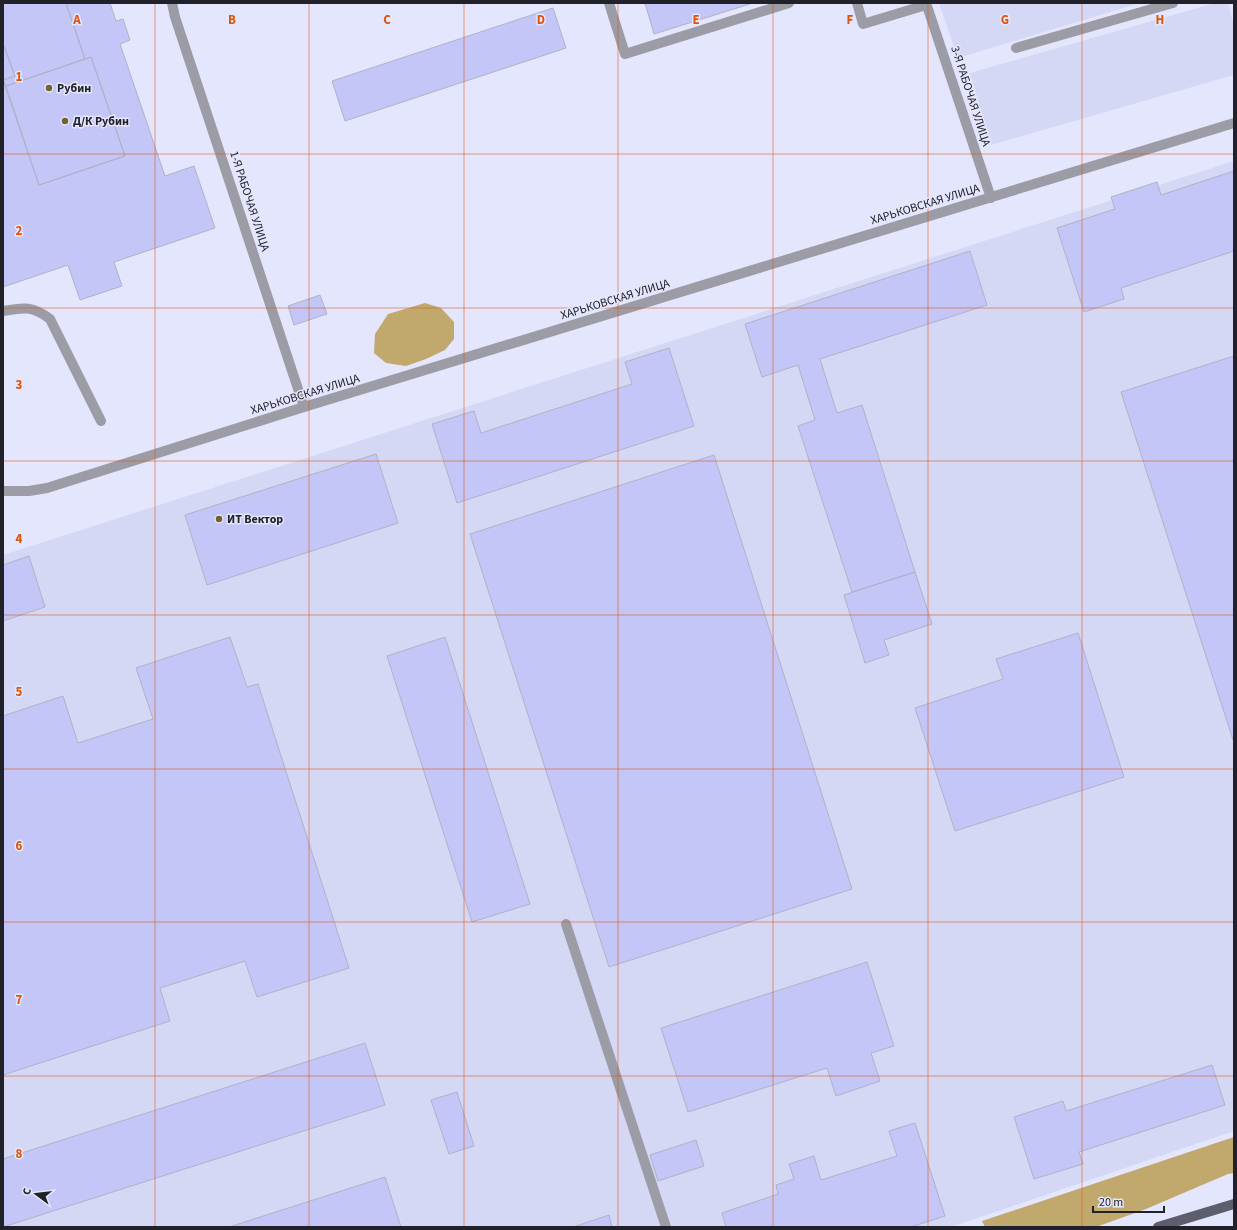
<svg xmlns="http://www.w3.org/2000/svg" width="1237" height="1230" font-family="'Source Sans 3',sans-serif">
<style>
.built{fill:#d5d8f5}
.forest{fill:#c1a96e}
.building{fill:#c3c6f6;stroke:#b0b2c7}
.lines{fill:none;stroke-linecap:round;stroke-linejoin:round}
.minor{stroke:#9b9ca5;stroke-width:10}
.major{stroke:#5c5e6e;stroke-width:10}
.grid{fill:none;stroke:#de560d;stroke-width:1;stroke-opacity:0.55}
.poi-dot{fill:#746130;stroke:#e4e6fd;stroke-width:1.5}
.labels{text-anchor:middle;stroke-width:3;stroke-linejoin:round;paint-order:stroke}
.poi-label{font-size:12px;font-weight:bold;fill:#212129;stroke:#e4e6fd;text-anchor:start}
.street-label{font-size:12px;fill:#212129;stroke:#e4e6fd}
.grid-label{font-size:13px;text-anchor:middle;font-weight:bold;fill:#de560d;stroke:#e4e6fd;stroke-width:3;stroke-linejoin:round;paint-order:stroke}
</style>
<rect width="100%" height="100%" fill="#e4e6fd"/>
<path class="built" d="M939,3h201l-182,55z
M1215,3h13l6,22v50l-243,70 -21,-72z
M1234,161v970l-283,96h-948v-672z"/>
<path class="forest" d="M425,303l16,5 13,14v17l-9,11 -19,9 -20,7 -20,-3 -12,-10 1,-19 13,-20z
M1234,1137v36l-6,1 -82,35 -50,18h-111l-3,-6z"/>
<path class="building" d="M3,3h63l19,56 -79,27 -3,-6 12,-4 -11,-30h-1z
M66,3h44l6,18 7,-2 7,21 -10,4 45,132 29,-10 21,62 -101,34 8,24 -42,14 -12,-35 -65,22v-207l36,105 86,-29 -34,-99 -6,2z
M645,3h108l-99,31z
M553,8l13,40 -221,73 -13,-40z
M3,46h1l11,30 -12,4z
M91,57l34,99 -86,29 -33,-99z
M1234,171v80l-113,37 3,11 -40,13 -27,-84 58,-19 -4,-12 46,-15 4,13z
M970,251l17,54 -167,54 17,54 25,-8 53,167 -63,20 -54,-166 17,-6 -17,-55 -36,12 -17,-53z
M320,295l7,19 -33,11 -6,-19z
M669,348l25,78 -237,77 -25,-79 42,-13 7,22 151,-49 -7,-22z
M1234,356v387l-113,-351z
M376,454l22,69 -191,62 -22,-70z
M714,455l138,434 -243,78 -139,-433z
M29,556l16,51 -42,14v-56z
M915,572l17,52 -48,16 5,15 -24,8 -21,-68z
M1078,633l46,144 -169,54 -40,-123 88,-29 -7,-20z
M230,637l17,50 11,-3 91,284 -92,29 -12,-36 -85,27 10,33 -167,54v-359l60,-20 15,47 75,-24 -17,-51z
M445,637l85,267 -58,18 -85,-266z
M867,962l27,84 -23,7 9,28 -44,15 -9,-28 -139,44 -27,-84z
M365,1043l20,62 -382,122v-68z
M1212,1065l13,40 -146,47 4,12 -49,15 -20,-62 49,-16 3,10z
M457,1092l17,54 -25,8 -18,-54z
M915,1123l30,93 -34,11h-185l-4,-14 56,-19 -2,-9 18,-6 -5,-15 25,-8 7,24 76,-24 -8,-25z
M696,1140l8,26 -46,15 -8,-26z
M385,1177l16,50h-172z
M609,1215l3,12h-39z"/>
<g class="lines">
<path class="minor" d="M172,3l3,14 129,390
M609,3l16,51 164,-51
M857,3l6,21 63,-19
M926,3l65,195
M1016,48l157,-45
M3,311c21,-4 30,-5 47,8l51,102
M3,491h26l18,-3 257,-81 930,-284
M566,924l100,303"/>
<path class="major" d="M1158,1227l76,-23"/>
</g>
<path class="grid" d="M155,3v1224M309,3v1224M464,3v1224M618,3v1224M773,3v1224M928,3v1224M1082,3v1224M3,154h1231M3,308h1231M3,461h1231M3,615h1231M3,769h1231M3,922h1231M3,1076h1231"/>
<g class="poi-dot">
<circle cx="49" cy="88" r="4"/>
<circle cx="65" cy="121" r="4"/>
<circle cx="219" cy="519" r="4"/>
</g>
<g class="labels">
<g class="poi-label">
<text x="57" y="92">Рубин</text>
<text x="73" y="125">Д/К Рубин</text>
<text x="227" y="523">ИТ Вектор</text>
</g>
<g class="street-label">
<text transform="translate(971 96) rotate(72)" y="4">3-Я РАБОЧАЯ УЛИЦА</text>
<text transform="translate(250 201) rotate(72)" y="4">1-Я РАБОЧАЯ УЛИЦА</text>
<text transform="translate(925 204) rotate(-17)" y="4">ХАРЬКОВСКАЯ УЛИЦА</text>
<text transform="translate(615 299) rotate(-17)" y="4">ХАРЬКОВСКАЯ УЛИЦА</text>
<text transform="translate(305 394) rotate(-17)" y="4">ХАРЬКОВСКАЯ УЛИЦА</text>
</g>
</g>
<g class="grid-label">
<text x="77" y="24">A</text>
<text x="232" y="24">B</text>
<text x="387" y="24">C</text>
<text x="541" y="24">D</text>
<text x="696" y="24">E</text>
<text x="850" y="24">F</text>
<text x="1005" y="24">G</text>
<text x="1160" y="24">H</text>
<text x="19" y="81">1</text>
<text x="19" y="235">2</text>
<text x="19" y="389">3</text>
<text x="19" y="543">4</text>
<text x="19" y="696">5</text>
<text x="19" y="850">6</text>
<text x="19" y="1004">7</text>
<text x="19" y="1158">8</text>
</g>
<rect width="1237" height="1230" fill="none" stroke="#212129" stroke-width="8"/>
<g transform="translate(36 1194) rotate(285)" stroke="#e4e6fd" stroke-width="3" paint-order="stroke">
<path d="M0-3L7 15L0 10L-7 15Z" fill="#212129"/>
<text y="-6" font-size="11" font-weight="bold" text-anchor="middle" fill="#212129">С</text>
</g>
<path d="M1093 1206v6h71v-6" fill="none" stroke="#212129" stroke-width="2"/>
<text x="1099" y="1206" font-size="12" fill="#212129" stroke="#e4e6fd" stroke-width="3" paint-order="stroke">20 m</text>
</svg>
